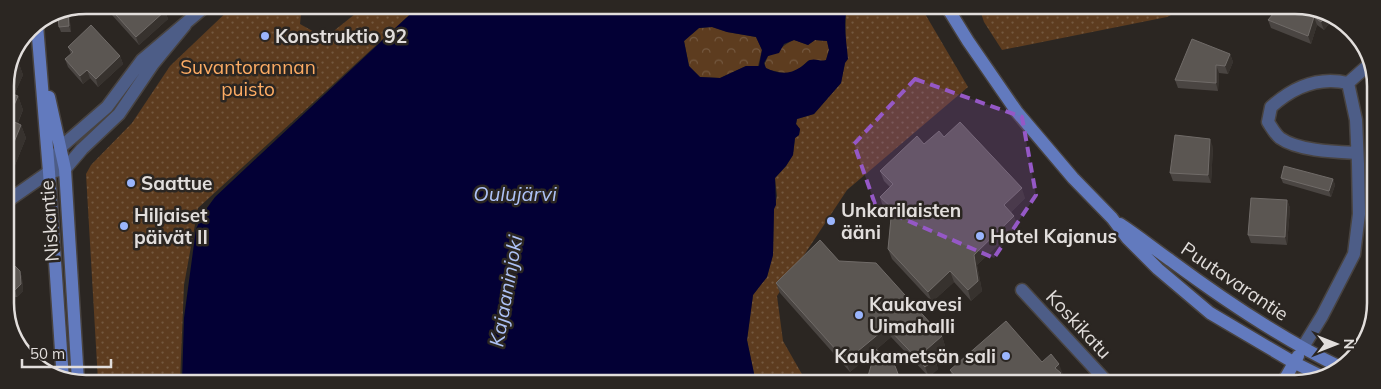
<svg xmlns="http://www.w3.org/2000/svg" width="1381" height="389" font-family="Mulish,sans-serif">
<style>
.forest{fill:url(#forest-crowns)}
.park{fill:url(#park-dots)}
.water{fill:#030035;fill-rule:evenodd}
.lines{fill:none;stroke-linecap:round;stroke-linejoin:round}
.street-casing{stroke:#484340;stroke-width:15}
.secondary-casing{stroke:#484340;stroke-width:15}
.street{stroke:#4d5d87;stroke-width:12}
.secondary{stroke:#627abe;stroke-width:12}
.wall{fill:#4a4542}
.shaded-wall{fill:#37322e}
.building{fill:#5b5652;stroke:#706b68}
.marked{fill:#9558c6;fill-opacity:0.2;stroke:#9558c6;stroke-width:4;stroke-dasharray:10 6;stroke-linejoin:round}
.poi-dot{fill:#9ab5fd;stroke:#2b2622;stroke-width:2}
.labels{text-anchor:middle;stroke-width:5;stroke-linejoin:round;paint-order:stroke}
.poi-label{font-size:19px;font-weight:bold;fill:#e2dedc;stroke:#2b2622;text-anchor:start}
.park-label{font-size:19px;fill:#fdac64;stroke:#2b2622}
.street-label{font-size:19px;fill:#e2dedc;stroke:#2b2622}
.water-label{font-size:20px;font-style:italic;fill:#aec2f7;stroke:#2b2622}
.rim{fill:none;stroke:#e2dedc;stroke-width:2.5}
</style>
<defs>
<pattern id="forest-crowns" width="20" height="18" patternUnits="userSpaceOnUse" patternTransform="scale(1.25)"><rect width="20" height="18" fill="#5d3c1f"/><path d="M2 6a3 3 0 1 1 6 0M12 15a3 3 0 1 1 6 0" fill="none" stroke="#74583f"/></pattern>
<pattern id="park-dots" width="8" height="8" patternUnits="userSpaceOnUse" patternTransform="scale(1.25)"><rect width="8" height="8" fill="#5d3c1f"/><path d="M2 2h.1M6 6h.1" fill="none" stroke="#74583f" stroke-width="1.8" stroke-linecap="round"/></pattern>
</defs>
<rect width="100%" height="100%" fill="#2b2622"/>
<path class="forest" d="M712,27l15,5 29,5 6,13 -4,16h-12l-26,12 -20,-1 -11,-11 -5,-25 15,-13z
M794,40l14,5 7,-5 12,1 2,9 -3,10 -3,1 -14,-1c-12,11 -18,16 -34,11 -5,-1 -8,-1 -11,-5l4,-10c9,-3 16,-12 26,-16z"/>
<path class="park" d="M234,5h68l-2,19 25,14 40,-32h54l-221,202 -14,77 -4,97 -82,-1 -12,-207 5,-9 41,-42 38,-57z
M848,7h73l47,80 -121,103 -70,106 6,45 24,42h-51l-9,-43 6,-45 14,-18 6,-22 1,-46 3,-13 -2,-18 11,-12 7,-11 2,-17 4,-3 1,-6 -4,-5 1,-5 17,-5 27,-31 4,-20 1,-53z
M979,7h208l-20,10 -165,33 -18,-28z"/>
<path class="water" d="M419,6l429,1c-6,12 -1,38 0,52l-3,4 -4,20 -27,31 -17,5 -1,5 4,5 -1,6 -4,3 -2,17 -7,11 -11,12 1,27 -2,4 -1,46 -6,22 -14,18 -6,45 9,43 -574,-1 2,-64 12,-89 8,-17 11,-15zM712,27l15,5 29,5 6,13 -3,16h-13l-26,12 -20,-1 -11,-11 -5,-25 15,-13zM794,40l14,5 7,-5 12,1 2,9 -3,10c-6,2 -10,-2 -16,0 -3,1 -6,5 -9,7 -12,8 -23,7 -35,1l-2,-5 4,-7 11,-3 5,-9z"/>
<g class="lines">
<g class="street-casing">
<path id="street" d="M1348,83c-30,-7 -55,4 -77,24l-3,15c4,6 7,12 12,16 18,13 56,14 77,15
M1348,83l17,-15 7,-2
M49,172l12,-25 46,-40 35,-47 65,-55
M6,202l43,-30 16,-3 17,-20 37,-35 34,-50 32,-39
M1022,290l86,93
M1303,347l19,-31 32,-62 5,-40 -1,-50 -2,-44 -8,-37"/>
</g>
<g class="secondary-casing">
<path id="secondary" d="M947,7l21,34 49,71 56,66 39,40 15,20 31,31 52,44 83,49 28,14
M37,25l12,147 14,208
M49,97l16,72 13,212
M1120,224c17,11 33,24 50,36 54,40 111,79 172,108
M1282,384l16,-28"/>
</g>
<use href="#street" class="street"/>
<use href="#secondary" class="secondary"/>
</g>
<path class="wall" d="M109,7l56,4 3,8 -29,26 -27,-30z
M1278,8l55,11 -9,11 -7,-5 -6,19 -40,-16 -3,-8z
M69,12l2,20h-10l-2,-5 -1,-11z
M68,47l52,9 3,8 -25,23 -8,-9 -7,6 -15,-17 -3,-8 6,-5z
M1230,54l3,8 -5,12 -9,-1 -1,18 -40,-3 -3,-8z
M18,61l5,14 -9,20 4,1 5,14 -5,13 3,2 5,13 -11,27 -9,-4 -1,-80z
M944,137l81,61 -14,14 7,14 -41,39 5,26 -11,10 -17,-19 -22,20 -40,-43 -4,-10 3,-35 -8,-7 -3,-10 10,-10 -6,-6 -4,-10 44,-27z
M1213,147l-2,36 -38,-2 -3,-8z
M1281,178l52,1 2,6 -4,12 -48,-14z
M1287,200l3,8 -3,37 -36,-2 -3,-8z
M839,261l103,75 3,10 -12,11 2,2 3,10 -9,8 -38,-40 -41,35 -70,-79 -4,-10z
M6,265l14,6 2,7 1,13 -6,6h-11z
M1042,362l21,12 -2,2 3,7h-107l-3,-3 -4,-10z"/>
<path class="shaded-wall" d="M165,11l3,8 -29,26 -3,-8z
M68,12h1l2,20 -2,-6z
M1327,14l5,3 1,2 -9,11 -3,-8z
M1314,17l3,8 -6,19 -3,-8z
M1230,54l3,8 -5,12 -3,-8z
M120,56l3,8 -25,23 -2,-8z
M18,61l5,14 -13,29 -5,-14z
M1216,65l3,8 -1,18 -2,-8z
M87,70l3,8 -7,6 -3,-8z
M18,96l5,14 -10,23 -5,-14z
M21,125l5,13 -11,27 -5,-13z
M1210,139l3,8 -2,36 -3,-8z
M1333,179l2,6 -4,12 -2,-6z
M1022,188l3,10 -17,17 -4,-10z
M1287,200l3,8 -3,37 -2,-8z
M1014,216l4,10 -41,39 5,26 -11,10 -3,-11 6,-35z
M20,271l2,7 1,13 -6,6 -2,-7z
M950,271l4,11 -22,20 -4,-10z
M887,327l4,10 -41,35 -4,-11z
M942,336l3,10 -15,14 -4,-10z
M935,359l3,10 -9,8 -4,-10z
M1059,364l4,10 -2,2 3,7h-7l-2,-5v-10z
M967,374l4,9h-10l-1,-2z"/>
<path class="building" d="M111,5h49l5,6 -29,26 -27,-30z
M1278,8h38l11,6 -6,8 -7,-5 -6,19 -40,-16z
M68,12l1,14 -10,1 -1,-11z
M91,25l29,31 -24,23 -9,-9 -7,6 -15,-17 8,-7 -5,-5z
M1192,39l38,15 -5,12 -9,-1v18l-41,-3z
M15,60l3,1 -13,29v-9z
M5,91l13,5 -10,23 13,6 -11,27 -4,-2z
M960,122l62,66 -18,17 10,11 -40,39 4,26 -10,9 -18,-19 -22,21 -40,-43 4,-41 -12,-11 13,-13 -13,-13 37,-35 7,8 15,-13 5,6z
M1175,135l35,4 -2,36 -38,-2z
M1284,166l49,13 -4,12 -48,-13z
M1251,198l36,2 -2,37 -37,-2z
M820,240l19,21 37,2 66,73 -16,14 9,9 -10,8 -38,-40 -41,34 -70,-78z
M13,264l7,7 1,13 -6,6h-9v-25z
M1006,321l36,41 9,-8 8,10 -4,4 6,5 -6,5 5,5h-85l-8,-9 -7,7 -10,-11z
M876,349l19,17 5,13v4h-48l1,-4 15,-3z"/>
<path class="marked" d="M915,79l107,38 14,78 -42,63 -118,-51 -22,-63z"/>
<g class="poi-dot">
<circle cx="265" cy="36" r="5"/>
<circle cx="131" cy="183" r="5"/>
<circle cx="831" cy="221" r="5"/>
<circle cx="124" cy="226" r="5"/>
<circle cx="980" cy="236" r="5"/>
<circle cx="859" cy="315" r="5"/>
<circle cx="1006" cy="356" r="5"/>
</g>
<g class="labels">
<g class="poi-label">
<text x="275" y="43">Konstruktio 92</text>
<text x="141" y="190">Saattue</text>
<text x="841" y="217">Unkarilaisten<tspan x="841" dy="22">ääni</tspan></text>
<text x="134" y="222">Hiljaiset<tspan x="134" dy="22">päivät II</tspan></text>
<text x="990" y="243">Hotel Kajanus</text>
<text x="869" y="311">Kaukavesi<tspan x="869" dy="22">Uimahalli</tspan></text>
<text x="996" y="363" text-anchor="end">Kaukametsän sali</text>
</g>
<g class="park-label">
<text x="248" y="74">Suvantorannan<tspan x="248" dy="22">puisto</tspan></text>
</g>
<g class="street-label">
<text transform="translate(49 221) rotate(-94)" y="7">Niskantie</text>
<text transform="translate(1235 281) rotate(34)" y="7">Puutavarantie</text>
<text transform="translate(1079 324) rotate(47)" y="7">Koskikatu</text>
</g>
<g class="water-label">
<text x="515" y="201">Oulujärvi</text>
<text transform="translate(506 291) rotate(-80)" y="7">Kajaaninjoki</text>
</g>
</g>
<path d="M0 0H1381V389H0ZM86 14H1295A72 72 0 0 1 1367 86V303A72 72 0 0 1 1295 375H86A72 72 0 0 1 14 303V86A72 72 0 0 1 86 14Z" fill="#2b2622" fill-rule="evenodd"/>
<path class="rim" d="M86 14H1295A72 72 0 0 1 1367 86V303A72 72 0 0 1 1295 375H86A72 72 0 0 1 14 303V86A72 72 0 0 1 86 14Z"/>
<g transform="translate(1336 344) rotate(90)" stroke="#2b2622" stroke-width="4" paint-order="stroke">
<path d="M0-4L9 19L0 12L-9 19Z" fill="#e2dedc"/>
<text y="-8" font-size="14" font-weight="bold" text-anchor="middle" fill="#e2dedc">N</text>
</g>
<path d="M22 359v8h89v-8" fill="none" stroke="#e2dedc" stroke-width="2.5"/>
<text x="30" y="359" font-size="15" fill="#e2dedc" stroke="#2b2622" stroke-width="4" paint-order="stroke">50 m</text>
</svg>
